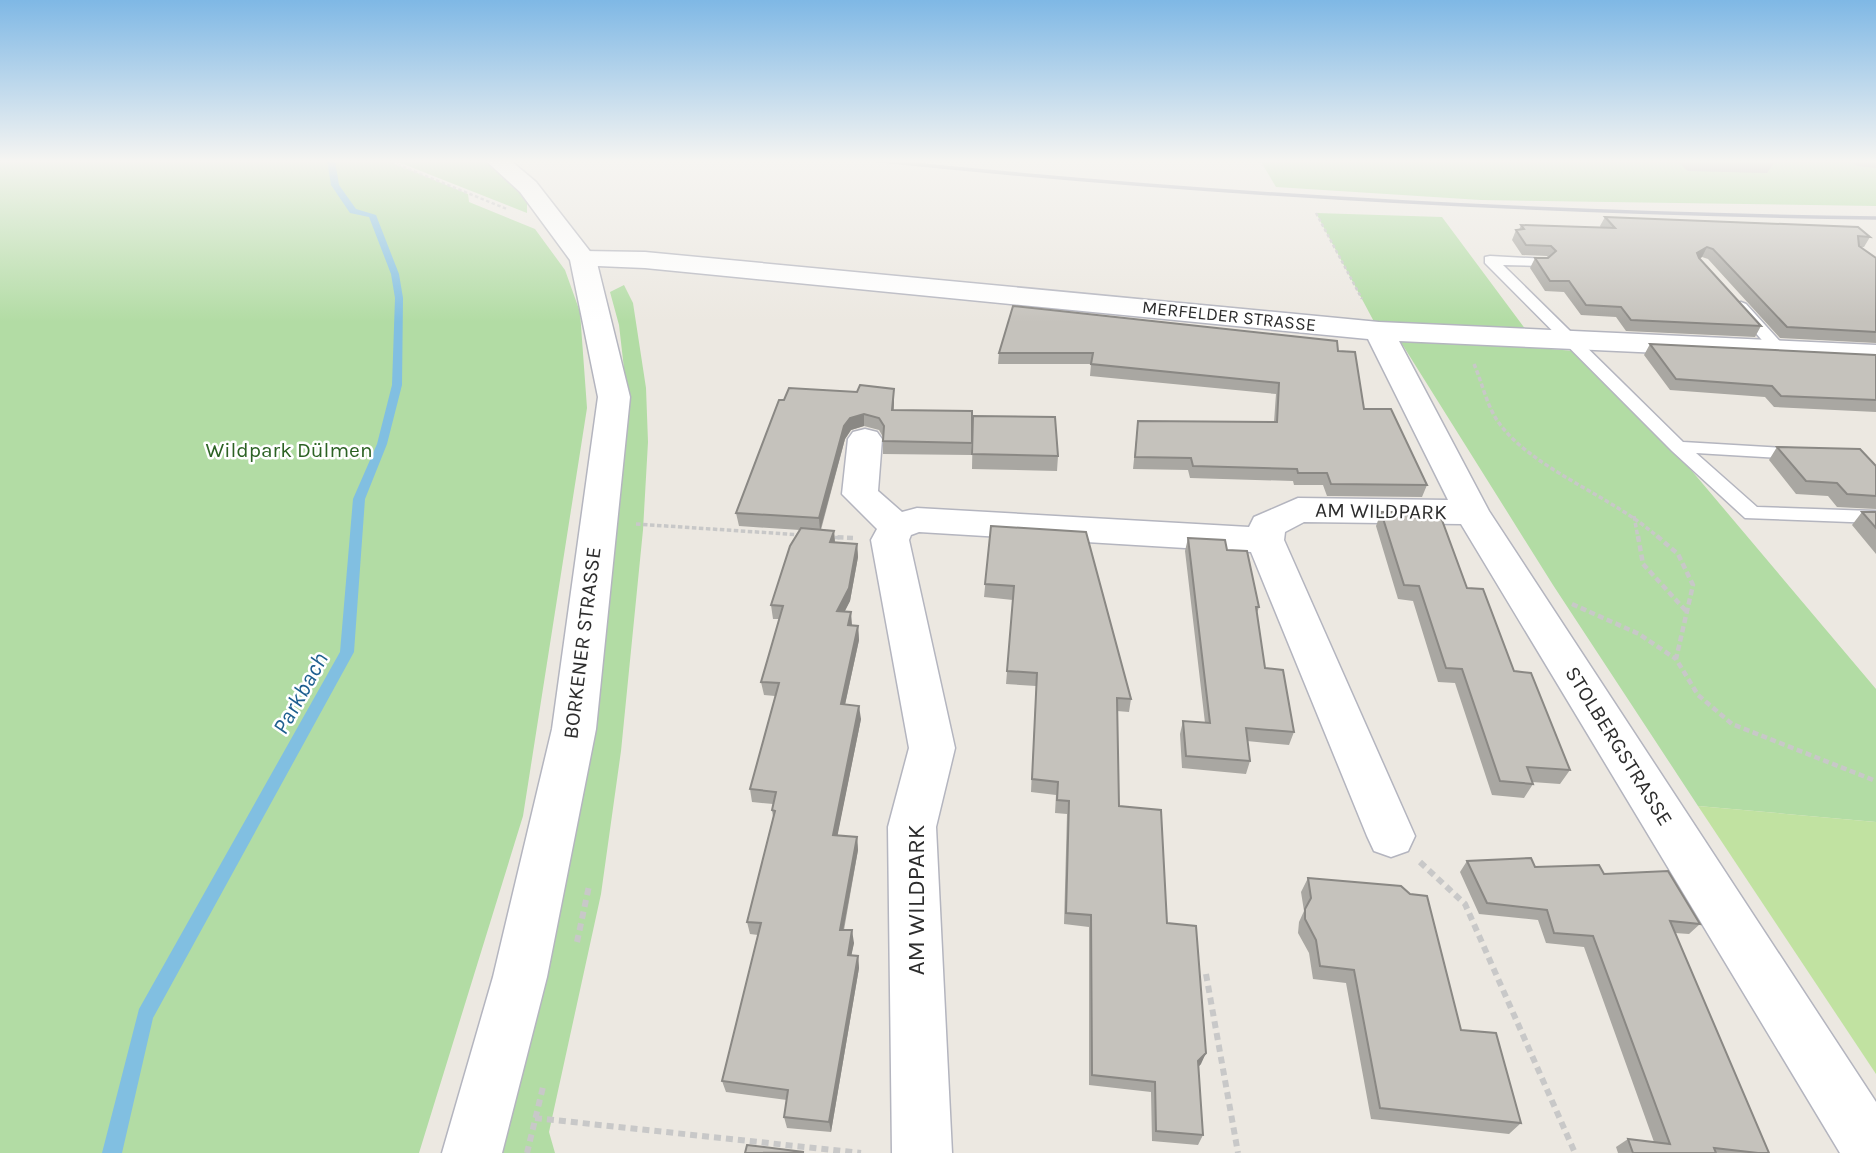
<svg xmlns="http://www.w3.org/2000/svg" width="1876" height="1153" font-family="Karla,sans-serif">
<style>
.green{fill:#b2dca4}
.pitch{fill:#c1e2a1}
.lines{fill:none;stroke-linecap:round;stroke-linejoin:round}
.stream{fill:#81bfe1;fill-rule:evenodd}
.service-casing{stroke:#b4b5bf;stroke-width:3}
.minor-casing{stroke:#b4b5bf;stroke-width:3}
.tertiary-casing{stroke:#b4b5bf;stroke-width:3}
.path-far3{stroke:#c8c8c8;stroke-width:2.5;stroke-dasharray:3.5 2.5;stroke-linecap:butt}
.path-far2{stroke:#c8c8c8;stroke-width:3.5;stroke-dasharray:4.5 2.5;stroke-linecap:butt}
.path-far1{stroke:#c8c8c8;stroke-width:4.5;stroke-dasharray:6 3.5;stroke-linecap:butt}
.path{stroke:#c8c8c8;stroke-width:6;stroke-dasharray:7 5;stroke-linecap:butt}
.service{fill:#fff;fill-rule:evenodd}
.minor{fill:#fff;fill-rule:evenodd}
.tertiary{fill:#fff;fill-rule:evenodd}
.rail{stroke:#a4a5b4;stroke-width:3.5}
.wall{fill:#a9a7a2}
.shaded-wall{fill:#8a8884}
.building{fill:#c5c2bc;stroke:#8a8884;stroke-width:2}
.labels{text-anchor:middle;stroke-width:5;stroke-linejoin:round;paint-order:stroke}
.far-street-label{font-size:18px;fill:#2d2d2d;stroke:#fff}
.park-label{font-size:21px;fill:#2c6224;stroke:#fff}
.street-label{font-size:21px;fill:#2d2d2d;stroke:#fff}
.water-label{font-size:23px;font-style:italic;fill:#1e5f8f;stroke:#fff}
.near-street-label{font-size:24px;fill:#2d2d2d;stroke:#fff}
</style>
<rect width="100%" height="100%" fill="#ece8e1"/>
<path class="green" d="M0,160h386l82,34 1,8 66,27 30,41 15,42 7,96 -64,408 -104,337h-419z
M393,160h92l42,39v14z
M1260,160h616v46l-395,-6 -205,-13z
M1316,213l126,4 84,113 -147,1z
M624,285l9,18 13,85 2,54 -5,88 -22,221 -20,143 -52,238 6,21h-53l67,-285 23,-129 34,-353 -7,-61 -9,-33z
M1397,336l177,15 107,107 195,231v133l-178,-16 -145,-221z"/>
<path class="pitch" d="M1698,806l178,16v252z"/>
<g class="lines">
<path class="stream" d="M327,160h8l4,25 17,24 20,6 23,59 4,24 -1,87 -15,59 -22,55 -11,153 -201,366 -31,135h-20l37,-144 201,-357 13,-153 24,-55 15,-59 3,-87 -4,-24 -22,-57 -19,-4 -19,-28z"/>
<g class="service-casing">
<path id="service" d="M1490,256l57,3 2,3 -7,4 -39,-1 180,177 119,7 2,4 -2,4 -7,2 -99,-6 61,54 116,4h3v12l-131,-5 -73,-67 -187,-188v-6z
M1741,302l5,2 39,43v6h-12l-37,-43v-6z"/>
</g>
<g class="minor-casing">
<path id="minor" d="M583,251l62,1 734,70 497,23v18l-477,-22 90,170 387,591v51h-36l-379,-629 -157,-2 -19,10 -1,8 131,296 -7,15 -17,6 -17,-6 -7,-15 -116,-284 -332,-20 -8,3 -2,5 46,208 -19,79 16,326h-60l-4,-326 21,-79 -38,-208 6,-11 -35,-35 6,-55 5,-7 12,-3 12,3 5,7 -4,52 24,21 15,-4 332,19 5,-10 44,-19 150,2 -80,-161 -723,-71 -71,-3 -4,-6 4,-6z"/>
</g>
<g class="tertiary-casing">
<path id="tertiary" d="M485,160h25l26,22 60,77 34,138 -34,332 -49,248 -45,176h-60l51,-176 59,-248 46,-332 -28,-137 -50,-68z"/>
</g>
<path class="path-far3" d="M386,160l121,49
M1260,160l3,6
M1316,213l46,86"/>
<path class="path-far2" d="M1474,364c8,18 13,43 25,59 34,47 114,73 160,115
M1634,516l4,22
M636,524l166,11
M828,537l14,1"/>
<path class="path-far1" d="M1638,536l5,28 44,48
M1657,536l21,18 15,31 -17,74 22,36 34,29 144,57
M828,537l27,1
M1572,604l67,30 37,25"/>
<path class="path" d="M1420,862l45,42 110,249
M577,942l12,-56
M1206,974l32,179
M535,1118l326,35
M527,1153l16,-66"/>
<use href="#service" class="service"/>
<use href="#minor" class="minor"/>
<use href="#tertiary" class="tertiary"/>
<path class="rail" d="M873,160c334,35 667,53 1003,58"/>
</g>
<path class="wall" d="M1676,160h100l-9,13 -79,-2z
M1849,160h27v8l-19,-2z
M1605,217l265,20 -6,10h-4l16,11v85l-96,-5 -72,-79 -6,-2 -2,2 61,67 -6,11 -129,-6 -10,-14 -35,-2 -17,-23 -19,-1 -15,-23 5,-10h13l-1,-2 -25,-1 -10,-15 4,-10h3l2,-5 80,3 -1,-2z
M1650,344l226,11v57l-102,-5 -9,-10 -95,-7 -26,-35z
M1338,351l26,58 63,76 -5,12 -95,-1 -4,-11h-29l-1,-4 -103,-3 -2,-8 -55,-1 5,-48 136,1 2,-28 -186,-18 1,-12h-93l1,-11z
M894,389v21l78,1 -1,44 -88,-1v-17l-4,-7 -15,-4 -13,4 -6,9 -24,91 13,1 1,11 22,2 1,13 -8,44 -5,10 7,15h6l1,14 -14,65 16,14 -24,117 20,1 1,13 -14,80 10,13 -3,12 7,1 1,12 -28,164 -44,-4 -3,-11 3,-17 -61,-8 -4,-11 36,-146 -8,-1 -3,-12 26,-105 -1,-7 1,-6 -21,-2 -2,-13 25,-93 -11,-1 -3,-13 19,-63h-7l-2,-14 29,-75 -61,-4 -3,-13 48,-113z
M973,416l85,40 -1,15 -85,-2z
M1777,447l99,19v43l-39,-2 -9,-11 -32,-2 -27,-34z
M1381,512l86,76 103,182 -10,14 -28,-2 1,2 -9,14 -32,-3 -37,-112 -17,-1 -25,-81 -15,-2 -22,-73z
M1862,512h14v42l-24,-29z
M991,526l140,173 -2,13 -12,-1 2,95 48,117 34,141 -3,3 5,68 -5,10 -46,-4 -1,-49 -62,-7v-158l-25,-3 3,-110 -12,-1 1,-18 -25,-3 5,-106 -30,-2 7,-84 -29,-3z
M1188,538l39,12 32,57 -2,6 8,55 29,64 -5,13 -42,-4 3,20 -4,13 -64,-6 -2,-34 3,-13 22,2 -20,-172z
M1467,861l137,13 96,50 -11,10 -14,-1 94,220h-151l-2,-6 12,-8 26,3 -70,-195 -38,-4 -8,-23 -59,-6 -19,-42z
M1308,878l153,152 60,93 -12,11 -138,-15 -25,-136 -33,-4 -4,-26 -11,-20 1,-11 5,-11 -3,-19z"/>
<path class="shaded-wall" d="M1707,247l-5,10 -11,6 6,-10z
M894,389v13l-2,20v-12z
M864,414v12l-13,4 -6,9 -25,92 -1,-13 25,-92 6,-8z
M834,531l1,13 -5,-2z
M857,544l1,13 -8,44 -12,23 -1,-13z
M851,612l1,13h-4z
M858,626l1,14 -17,78 -1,-14z
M859,706l2,13 -26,129 -2,-13z
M857,837l1,13 -17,92 -1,-12z
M852,930l2,13 -5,24 -1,-12z
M858,956l1,12 -28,164 -2,-10z
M1206,1053l-5,11 -8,8 5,-11z"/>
<path class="building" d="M1605,217l253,10 12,10 -12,-1 1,10 17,12v74l-89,-5 -74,-78 -6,-2 -10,6 2,5 62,68 -130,-6 -10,-13 -35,-2 -17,-24h-19l-15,-23h13l8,-7 -5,-5 -25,-1 -10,-15 8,-1 -3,-4 94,3z
M1013,306l324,35 1,10 17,1 9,57h27l36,76 -96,-1 -4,-11h-29l-1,-4 -104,-3 -2,-8 -56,-1 3,-36 139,1 2,-39 -188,-19 2,-11h-94z
M1650,344l226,11v45l-95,-4 -9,-10 -96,-7z
M860,385l34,4 -2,21 80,1v32l-89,-2 1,-15 -5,-8 -15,-4 -14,4 -6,8 -25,92 -83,-5 43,-113h5l5,-12 68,4z
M973,416l82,1 3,39 -86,-2z
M1777,447l83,2 16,17v30l-29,-2 -10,-11 -31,-2z
M1381,512h58l28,76 16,1 31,82 17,2 39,97 -43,-3 6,17 -33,-3 -38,-112 -16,-1 -27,-82 -15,-1z
M1862,512h14v16z
M991,526l95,6 45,167 -14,-1 2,108 42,4 6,113 29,3 10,127 -8,8 5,74 -47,-4 -1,-49 -63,-7 -1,-160 -25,-2 3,-112 -12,-1 1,-18 -26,-3 5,-106 -30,-2 7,-85 -29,-2z
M801,528l33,3 -4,11 27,2 -8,44 -12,23 14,1 -3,13 10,1 -17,78 18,2 -26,129 24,2 -17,93h12l-4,25 10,1 -29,166 -45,-5 4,-27 -66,-9 39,-158 -14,-1 28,-111 -3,-1 4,-18 -26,-3 29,-106 -18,-1 22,-76 -12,-1 19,-59z
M1188,538l37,2 2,10 20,1 12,56h-3l9,61 18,2 11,62 -48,-4 4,33 -64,-5 -3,-35 27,2z
M1531,858l4,9 64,-2 5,9 64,-3 32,53 -30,-3 99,232h-11l-44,-5 2,5h-83l-5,-14 42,5 -77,-208 -39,-3 -7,-23 -60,-7 -20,-42z
M1308,878l93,8 9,8 17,2 34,134 35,3 25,90 -141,-15 -26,-138 -34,-4 -4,-26 -11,-21v-10l6,-11z
M747,1145l57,7 -59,1z"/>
<linearGradient id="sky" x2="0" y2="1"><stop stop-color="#7fb8e5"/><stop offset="0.5" stop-color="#f6f5f2"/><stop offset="1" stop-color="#f6f5f2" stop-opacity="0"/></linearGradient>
<rect width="1876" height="322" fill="url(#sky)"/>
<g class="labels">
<g class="far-street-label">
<text transform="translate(1229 316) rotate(6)" y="6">MERFELDER STRASSE</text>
</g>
<g class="park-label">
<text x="289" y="457">Wildpark Dülmen</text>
</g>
<g class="street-label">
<text transform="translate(1381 511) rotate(1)" y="7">AM WILDPARK</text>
<text transform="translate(582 643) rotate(-83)" y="7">BORKENER STRASSE</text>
<text transform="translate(1619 746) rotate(58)" y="7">STOLBERGSTRASSE</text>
</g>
<g class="water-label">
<text transform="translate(300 693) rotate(-61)" y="8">Parkbach</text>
</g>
<g class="near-street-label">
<text transform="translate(916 900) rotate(-90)" y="8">AM WILDPARK</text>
</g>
</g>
</svg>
